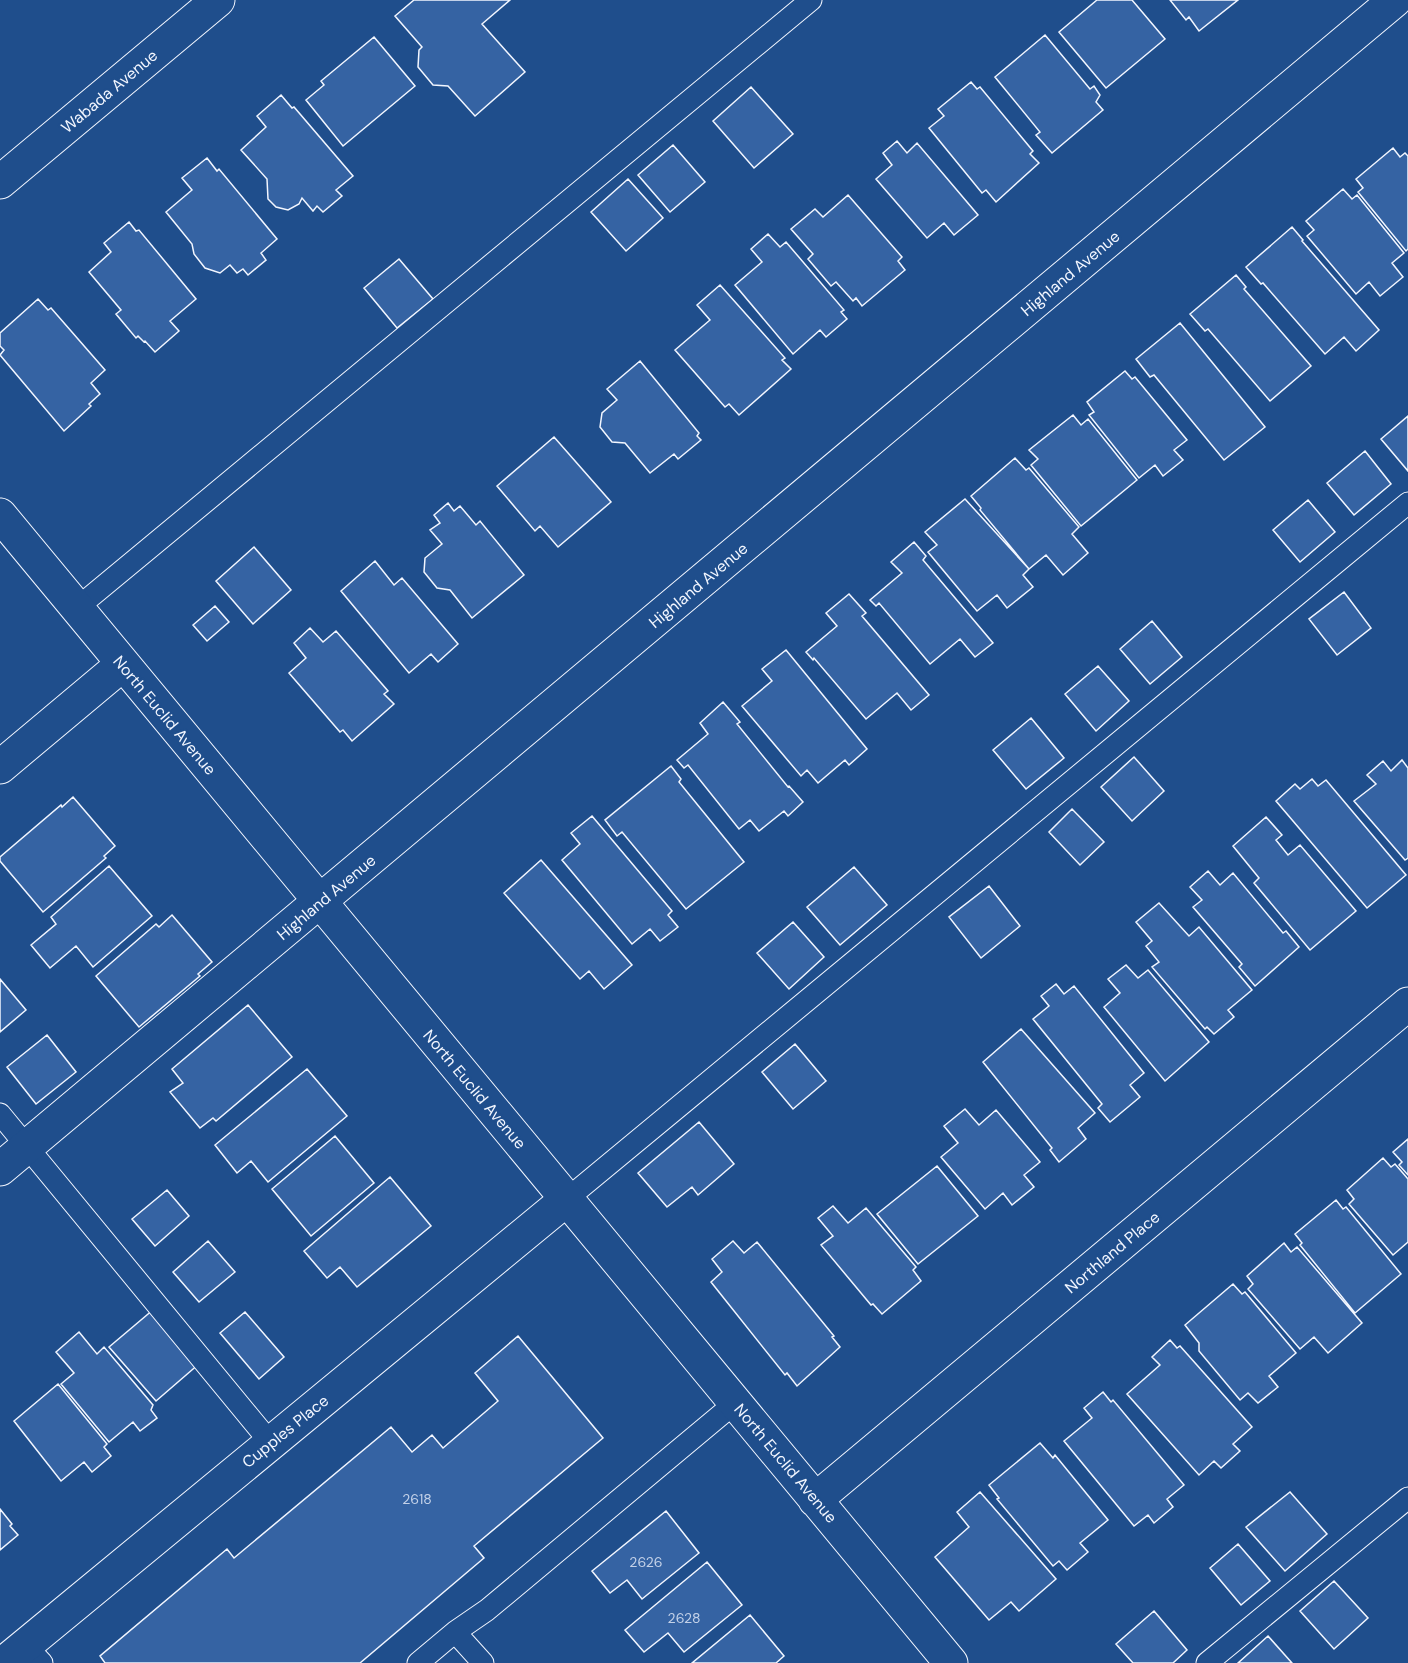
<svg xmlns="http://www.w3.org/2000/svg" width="1408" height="1663" font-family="'DM Sans',sans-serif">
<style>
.building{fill:#3563a3;stroke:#f2f6ff;stroke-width:1.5}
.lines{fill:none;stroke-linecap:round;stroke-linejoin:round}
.service-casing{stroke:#f2f6ff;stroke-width:23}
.minor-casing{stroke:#f2f6ff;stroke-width:35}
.service{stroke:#1f4e8c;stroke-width:21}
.minor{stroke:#1f4e8c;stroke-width:33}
.labels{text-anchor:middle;stroke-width:4.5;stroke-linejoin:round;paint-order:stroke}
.number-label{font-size:14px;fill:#c3d1e8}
.street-label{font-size:16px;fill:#f2f6ff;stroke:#1f4e8c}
</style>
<rect width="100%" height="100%" fill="#1f4e8c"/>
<path class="building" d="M414,0h96l-28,24 43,48 -50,44 -27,-30 -15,-1 -15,-18 1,-17 3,-3 -27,-31z
M1097,0h35l33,39 -59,49 -47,-56z
M1170,0h68l-39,31 -10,-14 -3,3z
M1045,35l45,54 4,-3 6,9 -4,7 7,8 -51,43 -16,-18 4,-3 -45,-55z
M374,37l41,49 -72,60 -37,-46 18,-15 -3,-4z
M971,82l6,7 3,-2 53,64 -3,3 9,9 -43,39 -10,-12 -4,3 -53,-65 15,-12 -6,-7z
M751,87l42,47 -39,34 -41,-47z
M281,95l11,13 2,-1 59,69 -17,14 6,6 -19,16 -6,-6 -4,5 -11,-13 -3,6 -11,6 -12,-3 -8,-8 -1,-20 -26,-29 25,-23 -9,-11z
M897,141l10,12 10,-10 61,72 -24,20 -10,-12 -17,15 -51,-59 16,-14 -9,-12z
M673,145l32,37 -35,30 -32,-37z
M1393,148l7,9 5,-4 3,3v93l-2,2 -48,-59 5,-4 -7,-9z
M207,158l10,13 2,-2 58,70 -16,14 5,7 -18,15 -5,-6 -6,4 -7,-8 -10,8 -15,-5 -11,-14 -2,-10 -26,-32 26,-22 -10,-12z
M628,179l35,39 -37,33 -35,-39z
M1343,189l9,10 5,-4 47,58 -12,10 11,14 -23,19 -11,-14 -13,12 -49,-58 7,-6 -8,-9z
M848,195l54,62 -4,4 7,9 -43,36 -6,-8 -3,3 -17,-19 -5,4 -23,-27 5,-5 -22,-25 24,-20 8,8z
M129,222l7,9 3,-1 57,69 -26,22 9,10 -24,21 -10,-11 -1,1 -6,-6 -2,2 -20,-24 5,-4 -32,-38 22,-20 -7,-9z
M1292,227l11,13 -1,1 77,89 -23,21 -12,-14 -19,17 -62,-71 -2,1 -15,-17z
M768,234l12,13 6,-5 58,68 -3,2 6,7 -21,18 -6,-7 -27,24 -58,-69 27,-23 -11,-13z
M399,259l34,40 -36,29 -33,-40z
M1236,275l10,12 -2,2 67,77 -41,35 -62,-72 -3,2 -15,-17z
M720,285l65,73 -3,2 9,9 -52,46 -10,-11 -4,3 -50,-57 35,-30 -13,-15z
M38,299l10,11 3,-2 54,62 -14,13 9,11 -11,10 2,2 -27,25 -64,-76 4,-5 -4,-4v-13z
M1180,323l85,104 -41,33 -70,-85 -4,2 -14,-18z
M640,361l59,72 -2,3 4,4 -23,19 -4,-5 -24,19 -25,-30 -13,-1 -12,-15 2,-14 15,-13 -10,-11z
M1125,371l7,8 3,-2 52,63 -13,10 9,10 -20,16 -8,-11 -16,13 -50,-63 5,-3 -7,-10z
M1073,415l8,10 7,-6 49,61 -56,46 -50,-61 7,-6 -9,-9z
M1408,416v55l-27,-32z
M554,437l57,65 -53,45 -18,-21 -5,5 -38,-45z
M1365,451l26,33 -37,31 -27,-32z
M1015,458l11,12 3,-2 50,59 -7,7 16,19 -25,22 -17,-20 -17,14 -49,-59 1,-2 -10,-12z
M965,499l64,70 -6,6 10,12 -26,21 -10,-13 -20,16 -49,-59 9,-7 -12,-13z
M1308,500l27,32 -35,30 -27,-32z
M448,503l6,8 6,-5 16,19 4,-4 44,54 -52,43 -22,-28 -13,-2 -13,-16 1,-14 17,-14 -12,-14 10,-7 -6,-8z
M914,542l12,14 -3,4 70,83 -18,14 -15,-18 -30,25 -51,-61 -3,3 -6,-6 32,-27 -11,-11z
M254,547l37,43 -38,34 -37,-43z
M375,561l19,24 8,-7 56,66 -20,18 -7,-8 -22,19 -68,-82z
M1344,592l27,36 -34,27 -28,-36z
M849,594l17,19 -4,3 67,79 -18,15 -14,-17 -31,26 -52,-61 -1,2 -7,-8 31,-26 -11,-13z
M215,606l14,16 -22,19 -14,-16z
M1152,621l30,36 -32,27 -30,-35z
M310,628l13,14 13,-11 52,60 -4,3 10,10 -42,37 -9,-11 -3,2 -51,-59 17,-15 -12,-15z
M786,650l81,99 -18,16 -4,-5 -27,23 -11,-13 -6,6 -59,-70 30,-25 -10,-12z
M1098,666l31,35 -33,30 -31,-37z
M723,702l17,20 -3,2 51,63 1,-1 14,16 -15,14 -4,-5 -25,20 -9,-11 -11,9 -51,-64 -4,3 -7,-8 31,-26 -8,-11z
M1031,718l33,40 -38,31 -33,-39z
M1134,757l30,34 -32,30 -31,-34z
M1402,760l6,8v90l-3,2 -51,-59 22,-17 -9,-9 16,-14 8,10z
M671,766l10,13 -2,3 65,80 -58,47 -64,-77 -5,4 -12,-16z
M1312,779l6,7 8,-6 80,95 -39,33 -91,-107 19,-17 5,5z
M73,797l42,49 -11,10 2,2 -63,54 -43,-51v-4l61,-52 1,2z
M1072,809l32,33 -24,23 -31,-33z
M592,816l80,95 -4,4 10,12 -18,14 -10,-12 -18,15 -70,-84 18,-16 -9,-11z
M1266,817l16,18 -6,5 12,15 12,-10 56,66 -46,39 -56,-67 5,-5 -26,-32z
M541,860l91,105 -28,24 -15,-18 -9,8 -76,-86z
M109,866l43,50 -59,51 -17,-21 -26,22 -19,-23 25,-21 -5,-7z
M854,867l33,38 -47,40 -33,-38z
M1208,871l12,14 13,-12 50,60 3,-2 13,16 -44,39 -16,-19 3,-3 -49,-57 9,-7 -12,-13z
M989,886l31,40 -39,32 -32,-41z
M1159,903l30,33 10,-9 53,63 -24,20 6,7 -20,17 -7,-7 -2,2 -53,-62 7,-5 -13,-16 6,-5 -16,-19z
M172,915l40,47 -14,12 2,2 -61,51 -43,-51 60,-52 3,3z
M793,922l31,35 -35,32 -32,-36z
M1126,965l12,13 10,-8 61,72 -44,39 -61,-74 16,-14 -12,-14z
M0,979l26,31 -26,22z
M1056,984l8,10 10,-8 70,87 -14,12 10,12 -30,25 -12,-14 4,-4 -69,-85 16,-13 -8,-10z
M248,1005l44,52 -76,64 -3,-3 -13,10 -30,-36 13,-9 -11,-14z
M1021,1029l74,84 -17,15 8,11 -27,23 -9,-12 2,-2 -69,-86z
M47,1035l29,37 -40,32 -29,-37z
M795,1044l31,37 -33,28 -31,-37z
M307,1069l40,47 -79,66 -17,-21 -14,12 -22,-28z
M965,1109l14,16 17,-15 44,52 -16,13 10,12 -22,18 -9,-12 -18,16 -44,-52 17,-14 -14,-17z
M699,1122l35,42 -36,31 -6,-8 -25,20 -29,-34z
M335,1136l39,47 -63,53 -39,-47z
M1408,1139v36l-9,-10 3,-3 -9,-10z
M1383,1158l8,9 4,-3 13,15v63l-15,13 -44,-51 5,-5 -7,-9z
M937,1166l41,50 -60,48 -41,-50z
M390,1177l41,49 -74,61 -17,-20 -13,11 -23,-27z
M167,1190l22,26 -34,30 -23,-27z
M1336,1200l7,9 3,-2 55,67 -46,39 -55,-68 2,-2 -7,-9z
M833,1206l15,17 18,-15 50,59 -3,3 8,11 -39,33 -9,-10 -2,1 -50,-60 12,-9 -15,-18z
M208,1241l27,31 -36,30 -26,-30z
M733,1241l11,12 13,-11 77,94 -2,1 8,10 -43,39 -10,-13 -2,2 -74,-93 11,-10 -10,-13z
M1284,1243l7,9 6,-5 65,76 -34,30 -14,-16 -14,12 -52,-60 5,-5 -6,-8z
M1233,1284l9,10 3,-2 51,61 -27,23 9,11 -20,16 -10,-10 -8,7 -41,-49v-8l-14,-18z
M154,1309l46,54 -44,38 -47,-54z
M245,1312l39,45 -25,22 -39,-46z
M79,1332l18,22 7,-7 49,58 -2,5 6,8 -17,13 -7,-9 -24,20 -48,-58 13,-11 -18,-21z
M518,1336l85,102 -129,108 10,12 -124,105h-255l-5,-7 127,-107 7,9 157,-131 21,25 20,-17 11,13 55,-47 -23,-28z
M1170,1340l7,8 3,-2 72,81 -19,17 7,7 -19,17 -7,-7 -15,14 -72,-81 33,-29 -8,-8z
M58,1384l49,60 -3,3 7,9 -19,16 -8,-10 -23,19 -47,-60z
M1103,1392l8,10 2,-2 71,85 -17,14 6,8 -19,16 -6,-8 -14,11 -70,-85 28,-23 -8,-10z
M1040,1443l13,15 2,-3 53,65 -28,23 8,9 -21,18 -8,-9 -6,5 -56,-67 2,-1 -10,-13z
M980,1492l76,87 -37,32 -8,-9 -22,18 -54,-63 34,-30 -12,-15z
M1290,1492l37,42 -42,37 -39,-44z
M0,1509l12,15 -2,2 8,9 -18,15z
M666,1511l33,42 -57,46 -15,-19 -17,13 -18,-22z
M1238,1544l32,37 -29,24 -31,-37z
M707,1562l35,43 -58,47 -16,-19 -24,19 -19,-22z
M1334,1581l34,37 -34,31 -34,-38z
M1154,1611l33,39 -14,13h-40l-17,-19z
M750,1615l34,41 -8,7h-84z
M1268,1636l24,27h-54z"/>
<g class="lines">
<g class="service-casing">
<path id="service" d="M77,608l734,-608
M0,1114l270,328
M567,1199l841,-696
M455,1632l32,-22 248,-207
M25,1645l17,18
M418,1663l37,-31 28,31
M1207,1663l201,-165"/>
</g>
<g class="minor-casing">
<path id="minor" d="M0,182l218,-182
M0,515l951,1148
M0,767l123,-103
M0,1169l1395,-1169
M815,1500l593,-496
M4,1663l563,-464"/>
</g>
<use href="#service" class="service"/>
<use href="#minor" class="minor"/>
</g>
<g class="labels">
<g class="number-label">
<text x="417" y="1504">2618</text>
<text x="646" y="1567">2626</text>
<text x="684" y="1623">2628</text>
</g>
<g class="street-label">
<text transform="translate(109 91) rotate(-40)" y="6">Wabada Avenue</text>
<text transform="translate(1070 273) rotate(-40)" y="6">Highland Avenue</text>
<text transform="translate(698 585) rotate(-40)" y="6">Highland Avenue</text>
<text transform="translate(165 715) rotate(50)" y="6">North Euclid Avenue</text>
<text transform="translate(326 897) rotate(-40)" y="6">Highland Avenue</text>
<text transform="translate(475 1089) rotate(50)" y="6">North Euclid Avenue</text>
<text transform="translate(1112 1252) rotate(-40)" y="6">Northland Place</text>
<text transform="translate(285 1431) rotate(-39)" y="6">Cupples Place</text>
<text transform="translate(786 1463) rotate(50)" y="6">North Euclid Avenue</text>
</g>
</g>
</svg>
